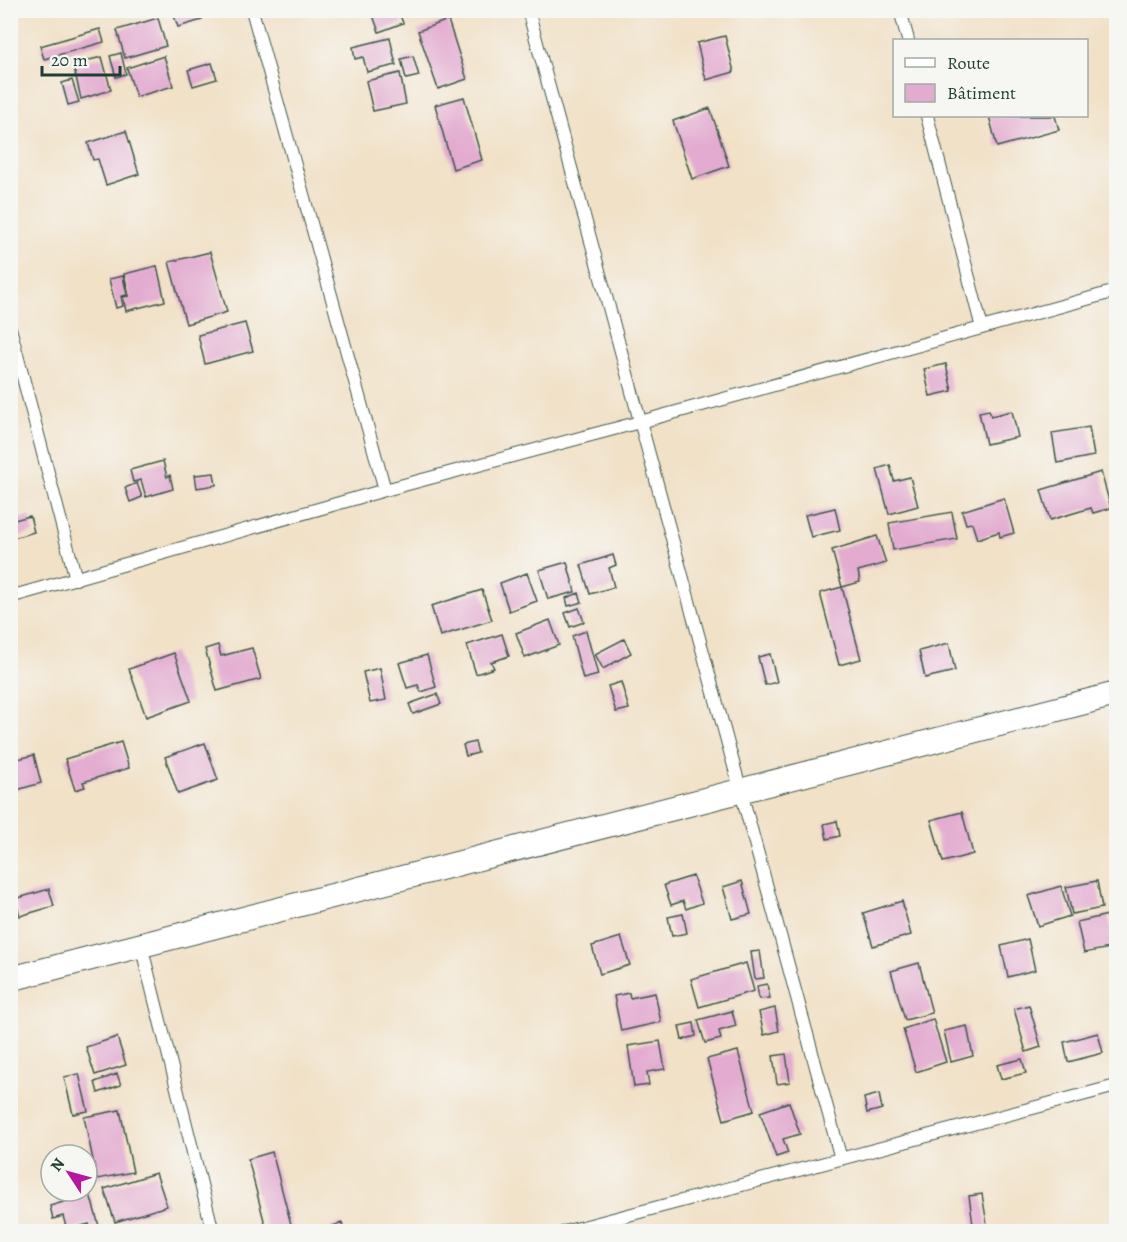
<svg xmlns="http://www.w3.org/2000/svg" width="1127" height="1242" font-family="Alegreya,serif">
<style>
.building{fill:#e3abd0}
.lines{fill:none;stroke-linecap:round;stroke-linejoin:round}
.service-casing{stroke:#3e564a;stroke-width:14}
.minor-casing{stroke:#3e564a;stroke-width:26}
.service{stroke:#fff;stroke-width:12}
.minor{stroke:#fff;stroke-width:24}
</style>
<rect width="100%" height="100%" fill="#f6f6f2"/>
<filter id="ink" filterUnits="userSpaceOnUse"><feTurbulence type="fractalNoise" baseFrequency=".0167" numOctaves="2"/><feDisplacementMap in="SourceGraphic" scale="12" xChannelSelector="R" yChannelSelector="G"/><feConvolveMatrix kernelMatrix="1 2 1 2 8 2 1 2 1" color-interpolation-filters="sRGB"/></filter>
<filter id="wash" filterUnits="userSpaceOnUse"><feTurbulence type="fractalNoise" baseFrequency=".008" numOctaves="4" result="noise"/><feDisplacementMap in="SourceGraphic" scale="24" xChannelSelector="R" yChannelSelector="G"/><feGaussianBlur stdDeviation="1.35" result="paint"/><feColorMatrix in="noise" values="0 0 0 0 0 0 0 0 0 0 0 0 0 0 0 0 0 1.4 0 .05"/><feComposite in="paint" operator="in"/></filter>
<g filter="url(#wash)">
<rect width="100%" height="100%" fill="#f1e1c7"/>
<g id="blocks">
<path class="building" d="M172,10h27l3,10 -24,7z
M371,10h27l5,13 -24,9z
M158,18l8,28 -41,12 -8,-28z
M448,20l19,59 -29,10 -20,-58z
M100,29l4,13 -60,17 -4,-13z
M725,36l9,36 -28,8 -9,-37z
M390,38l6,27 -29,7 -4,-15 -8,2 -2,-12z
M121,53l5,21 -10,3 -6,-21z
M164,56l9,30 -37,11 -9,-29z
M413,56l6,20 -13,3 -5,-20z
M102,57l9,33 -30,9 -8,-35z
M212,63l5,16 -24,7 -5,-16z
M400,73l6,31 -33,7 -7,-30z
M72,80l7,22 -11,3 -6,-22z
M464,97l18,63 -29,9 -18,-64z
M710,108l19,58 -37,13 -19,-58z
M989,116h66l4,14 -62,17z
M126,131l13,43 -33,11 -8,-26 -5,1 -5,-17z
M210,252l17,60 -41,12 -17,-62z
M157,266l8,35 -39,10 -3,-14 6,-1 -5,-22z
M123,276l4,19 -6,1 2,10 -7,2 -7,-29z
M245,323l8,28 -48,13 -7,-29z
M946,364l6,27 -22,5 -6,-27z
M989,410l2,6 21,-5 6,26 -32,7 -7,-32z
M1089,427l5,29 -37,7 -5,-30z
M163,461l4,16 3,-2 3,14 -27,8 -5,-17 -8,2 -3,-12z
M890,465l4,16 16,-4 8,29 -29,8 -12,-45z
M1101,472l10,36 -18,5 -2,-5 -41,12 -9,-30z
M214,473l2,12 -19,3 -2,-13z
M10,477l5,13 -5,1z
M137,483l5,14 -12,5 -5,-14z
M1004,498l10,35 -14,4 -1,-5 -22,7 -5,-16 -6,1 -4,-13z
M835,508l5,22 -29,7 -6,-22z
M952,512l5,27 -64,11 -4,-27z
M30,516l4,16 -24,7v-18z
M877,536l9,27 -28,8 2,11 -18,5 -10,-37z
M613,555l3,10 -7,3 5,19 -24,7 -9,-29z
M567,562l8,30 -27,7 -9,-29z
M527,573l10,28 -28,10 -9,-28z
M842,587l19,72 -22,6 -19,-72z
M482,590l10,30 -52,16 -9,-30z
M579,593l3,9 -14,4 -2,-8z
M579,608l5,14 -14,5 -5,-14z
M550,620l9,25 -34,13 -9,-25z
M586,631l12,44 -15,4 -11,-43z
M502,634l7,22 -18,6 3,6 -18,6 -9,-29z
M624,639l7,14 -28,16 -8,-15z
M949,643l6,28 -30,7 -6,-27z
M218,645l3,11 31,-8 9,31 -44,12 -12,-42z
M174,653l17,48 -45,16 -17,-48z
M770,654l7,28 -12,3 -7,-28z
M427,655l9,32 -15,5 -3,-7 -11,3 -8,-25z
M380,668l6,32 -16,3 -7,-31z
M621,682l8,27 -13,3 -8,-26z
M437,694l4,10 -28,10 -4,-10z
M121,742l8,26 -46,14 2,5 -10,3 -10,-31z
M475,742l3,11 -12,3 -3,-11z
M205,743l13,37 -40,14 -13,-37z
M34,755l7,28 -31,9v-31z
M962,812l11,42 -30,8 -12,-42z
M837,821l3,15 -13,3 -3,-15z
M693,876l9,27 -16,6 -3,-8 -12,4 -7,-20z
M742,881l9,33 -19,5 -9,-32z
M1097,881l5,27 -30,6 -6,-27z
M1061,886l9,30 -32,10 -10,-30z
M49,889l5,17 -34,10 -5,-17z
M902,901l9,34 -38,11 -10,-33z
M683,914l4,19 -15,3 -4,-19z
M1108,915l7,32 -31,6 -7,-31z
M621,937l9,28 -30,9 -8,-28z
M1028,939l7,31 -27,7 -7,-31z
M760,951l4,27 -9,1 -4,-27z
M746,963l8,28 -55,16 -8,-28z
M919,963l13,50 -27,7 -14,-49z
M767,984l3,14 -11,1 -2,-13z
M629,993l1,5 25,-5 6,29 -40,9 -7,-35z
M1029,1005l12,42 -15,5 -12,-43z
M775,1008l4,23 -15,4 -5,-23z
M732,1011l4,15 -17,5 2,8 -16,4 -7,-23z
M933,1019l13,43 -30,10 -13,-43z
M694,1023l2,13 -14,4 -3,-14z
M967,1026l6,30 -22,6 -7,-31z
M1098,1033l5,20 -35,9 -4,-20z
M117,1037l9,28 -31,10 -9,-28z
M660,1041l5,28 -18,3 2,13 -15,2 -6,-41z
M738,1051l16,60 -30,9 -17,-61z
M786,1054l4,28 -13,2 -4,-28z
M1022,1059l4,14 -25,6 -4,-14z
M79,1074l9,37 -15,3 -9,-37z
M117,1074l4,11 -23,8 -3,-11z
M879,1094l3,15 -15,4 -3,-15z
M789,1102l11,32 -17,5 5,14 -12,4 -16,-45z
M120,1110l13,62 -36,7 -13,-62z
M272,1152l21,80h-26l-19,-73z
M156,1173l11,33 -52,16 -11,-33z
M90,1194l9,32 -9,3 -1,-5 -22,6 -4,-14 -10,3 -3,-13z
M982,1194l6,36 -14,2 -5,-36z
M342,1223l2,9h-12l-2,-5z"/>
</g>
</g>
<g filter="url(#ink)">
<use href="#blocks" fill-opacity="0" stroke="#3e564a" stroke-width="1.5"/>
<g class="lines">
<g class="service-casing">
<path id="service" d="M252,10l133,480
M528,10l313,1149
M900,10l8,30
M927,116l55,212
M10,328l66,251
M10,597l375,-107 255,-68 476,-131
M141,945l72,287
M564,1232l552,-146"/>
</g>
<g class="minor-casing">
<path id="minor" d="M10,979l1106,-285"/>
</g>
<use href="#service" class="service"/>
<use href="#minor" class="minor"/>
</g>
</g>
<rect width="1127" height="1242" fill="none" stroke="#f6f6f2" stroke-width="36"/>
<rect x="893" y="39" width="195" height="78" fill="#f6f6f2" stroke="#a0aca6" stroke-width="1.5"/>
<rect x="905" y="58" width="30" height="9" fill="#ffffff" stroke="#a0aca6" stroke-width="1.5"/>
<text x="947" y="69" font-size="18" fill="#1f3d34">Route</text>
<rect x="905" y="84" width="30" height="18" fill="#e3abd0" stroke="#a0aca6" stroke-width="1.5"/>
<text x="947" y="99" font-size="18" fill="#1f3d34">Bâtiment</text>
<g transform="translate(69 1173) rotate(306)"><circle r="28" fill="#f6f6f2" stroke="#a0aca6" stroke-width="1.5"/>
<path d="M0-4.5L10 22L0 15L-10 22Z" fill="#b5179e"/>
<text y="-9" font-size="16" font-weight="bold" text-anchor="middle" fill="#1f3d34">N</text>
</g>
<path d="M42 66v9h78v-9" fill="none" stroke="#1f3d34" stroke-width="3"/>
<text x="51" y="66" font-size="18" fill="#1f3d34" stroke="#f6f6f2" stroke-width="4.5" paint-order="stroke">20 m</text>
</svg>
